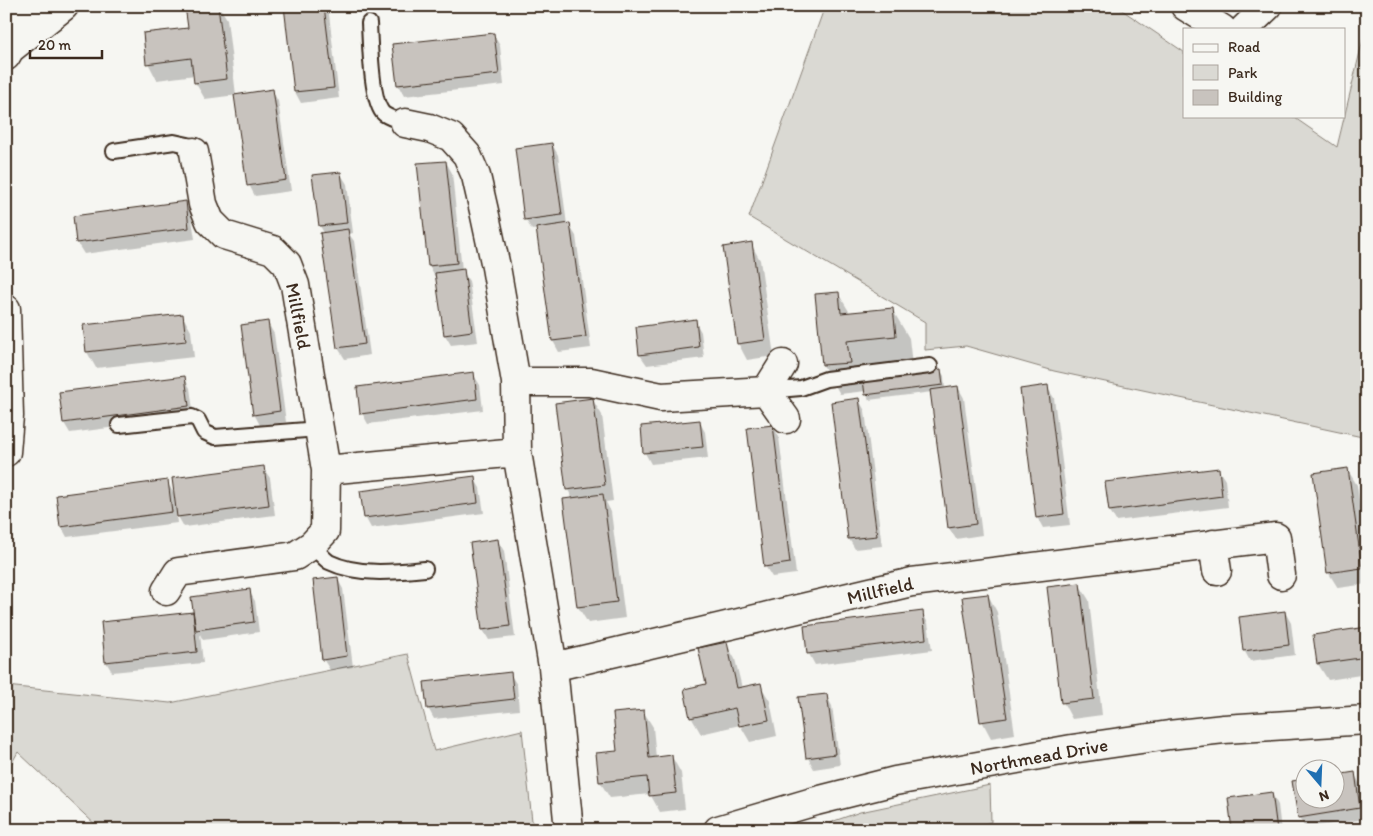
<svg xmlns="http://www.w3.org/2000/svg" width="1373" height="836" font-family="Itim,sans-serif">
<style>
.green{fill:#dad9d3;stroke:#8a8278}
.shadow{fill:#0003}
.building{fill:#c8c3be;stroke:#3b2a1e}
.lines{fill:none;stroke-linecap:round;stroke-linejoin:round}
.service-casing{stroke:#3b2a1e;stroke-width:18}
.minor-casing{stroke:#3b2a1e;stroke-width:31}
.trunk-casing{stroke:#3b2a1e;stroke-width:31}
.service{stroke:#f6f6f2;stroke-width:14}
.minor{stroke:#f6f6f2;stroke-width:28}
.trunk{stroke:#f6f6f2;stroke-width:28}
.labels{text-anchor:middle;stroke-width:4;stroke-linejoin:round;paint-order:stroke}
.street-label{font-size:19px;fill:#3b2a1e;stroke:#f6f6f2}
</style>
<rect width="100%" height="100%" fill="#f6f6f2"/>
<filter id="ink" filterUnits="userSpaceOnUse"><feTurbulence type="fractalNoise" baseFrequency=".02" numOctaves="2"/><feDisplacementMap in="SourceGraphic" scale="10" xChannelSelector="R" yChannelSelector="G"/><feConvolveMatrix kernelMatrix="1 2 1 2 8 2 1 2 1" color-interpolation-filters="sRGB"/></filter>
<g filter="url(#ink)">
<path class="green" d="M825,6h291l68,46v64h108l45,31 30,-124v415l-313,-67 -88,-25 -41,4v-28l-176,-105z
M408,654l26,97 88,-21 11,100h-432l-83,-78 -12,21v-87l164,17z
M990,785l1,37 -28,8h-140l11,-9 26,-9z"/>
<path class="shadow" d="M186,6h33l8,13 9,76 -31,4 -10,-17v-7l-38,5 -9,-17 41,-34z
M285,6h43l11,92 -38,5 -6,-11z
M494,35l6,11 4,39 -100,11 -6,-11z
M272,91l6,10 13,90 -36,5 -6,-11z
M552,144l6,11 9,70h2l7,11 15,112 -32,4 -6,-11 -15,-112 -6,1 -7,-11z
M446,162l6,11 10,97 7,11 9,61 -27,3 -6,-10 -8,-58h-2l-6,-11 -11,-101z
M340,173l7,11 6,49 -4,1 5,7 16,114 -25,4 -7,-11 -16,-114 2,-1 -4,-7z
M185,203l6,10 4,26 -111,15 -7,-11 -3,-26z
M751,244l9,16 14,96 -27,4 -9,-17z
M838,293l12,20 42,-4 17,29 3,27 -49,5 78,1 3,5 1,13 13,-2 6,11 18,137 -26,4 -7,-11 -17,-136 -63,8 -3,-9 -26,3 -17,-29z
M182,315l9,16 3,26 -98,11 -9,-16z
M695,321l6,11 3,26 -57,7 -7,-10z
M268,323l6,11 12,88 -26,3 -6,-11z
M473,374l7,11 3,25 -115,14 -6,-11z
M184,377l6,11 4,29 -124,16 -6,-10z
M1047,387l7,11 16,127 -27,3 -6,-11z
M592,399l10,16 11,86 -7,1 5,10 14,106 -37,5 -10,-16 -14,-107 9,-1 -5,-9 -12,-86z
M859,400l6,11 17,135 -27,3 -6,-10z
M699,421l6,11 3,26 -57,6 -6,-11 -3,-26z
M773,426l6,11 17,137 -24,3 -7,-11z
M263,468l7,10 5,37 -91,12 -8,-14 1,10 -110,14 -6,-11 106,-44 9,15z
M1218,469l7,11 3,27 -112,14 -6,-10z
M1347,469l10,16 10,72v27l-29,4 -10,-16z
M474,478l6,10 4,25 -113,15 -6,-11z
M498,541l6,10 11,86 -26,3 -6,-10z
M337,578l6,11 10,78 -23,3 -7,-11z
M1079,584l10,16 13,115 -30,4 -9,-17z
M249,591l6,10 4,31 -56,8 -3,-6 3,29 -91,9 -6,-10 -4,-39 92,-10z
M988,595l9,17 18,122 -24,4 -9,-17z
M922,612l6,11 4,27 -117,15 -6,-11z
M1285,612l6,11 4,32 -45,6 -6,-11z
M1367,628v46l-39,6 -10,-16 -4,-28z
M726,643l9,16 7,29 18,-3 10,16 7,35 -27,6 -10,-17 -39,9 -10,-17z
M510,674l7,11 2,25 -85,9 -6,-11z
M826,695l6,11 8,59 -26,4 -6,-11z
M643,711l10,16 3,31 16,-1 9,16 4,36 -25,3 -10,-18 -40,4 -10,-16z
M1354,773l6,11 6,35 -61,9 -6,-11 7,-19h30v-22z
M1272,794l6,11 3,25h-48z"/>
<path class="building" d="M185,6h33l9,73 -33,4 -3,-25 -45,6 -3,-31 45,-5z
M284,6h40l10,82 -40,4z
M494,33l5,41 -102,11 -5,-41z
M273,89l13,91 -39,6 -13,-91z
M552,143l10,72 -38,5 -9,-72z
M446,161l11,102 -29,3 -11,-103z
M341,172l6,51 -28,3 -7,-51z
M186,201l3,27 -113,15 -3,-27z
M570,223l16,114 -34,4 -16,-113z
M348,229l17,115 -28,4 -17,-115z
M752,242l13,98 -28,4 -14,-97z
M464,269l8,62 -28,4 -9,-62z
M839,292l2,21 52,-5 3,28 -49,5 3,22 -28,2 -7,-71z
M183,314l3,27 -100,11 -3,-27z
M696,319l3,28 -60,8 -3,-28z
M268,321l12,90 -27,4 -12,-90z
M941,369l2,16 -78,10 -2,-15z
M474,372l3,27 -117,15 -3,-27z
M185,376l4,30 -126,17 -4,-31z
M1048,385l16,129 -28,4 -16,-129z
M958,386l18,138 -28,4 -18,-138z
M593,398l12,87 -39,5 -11,-87z
M859,398l18,138 -29,3 -17,-137z
M700,420l3,27 -60,6 -2,-27z
M773,425l17,138 -26,4 -17,-139z
M264,466l5,39 -92,12 -5,-39z
M1219,468l3,28 -113,15 -4,-29z
M1348,468l14,100 -35,5 -14,-100z
M475,476l3,27 -114,15 -4,-27z
M168,480l4,32 -112,15 -4,-32z
M603,494l14,108 -40,5 -14,-108z
M498,539l12,87 -28,4 -12,-87z
M338,577l9,79 -25,4 -9,-80z
M1080,583l14,116 -33,4 -14,-116z
M250,589l4,33 -58,8 -5,-33z
M988,594l19,124 -27,4 -18,-125z
M923,611l3,28 -119,15 -3,-28z
M1285,611l4,34 -46,6 -4,-34z
M193,612l4,40 -92,10 -4,-40z
M1367,627v30l-50,7 -4,-29z
M727,642l10,46 24,-5 8,37 -30,6 -4,-18 -45,10 -6,-29 22,-5 -8,-36z
M511,672l3,27 -87,10 -3,-27z
M827,694l8,60 -29,4 -8,-61z
M644,710l5,48 23,-3 4,38 -27,3 -2,-19 -48,5 -3,-29 21,-2 -4,-38z
M1355,772l5,36 -62,10 -6,-37 14,-2v19h30v-23z
M1272,792l5,38h-45l-4,-32z"/>
<g class="lines">
<g class="service-casing">
<path id="service" d="M369,23c1,19 2,80 15,91 6,4 15,7 21,9
M114,151l60,-9 14,3 6,7
M766,391l35,-3 25,-9 104,-13
M119,425l73,-8 6,3 6,12 11,5 104,-8
M312,545c5,5 11,13 17,17 29,14 65,10 96,7"/>
</g>
<g class="minor-casing">
<path id="minor" d="M1185,6l37,23
M1244,29l24,-23
M405,123l24,5 22,9 16,18 9,21 8,35 12,56 20,115 1,70 36,215 16,163
M6,309l3,107 -3,36
M516,382h75l70,15 105,-6 20,28
M766,391l17,-27
M326,470l191,-18
M1213,544l4,27
M166,591l12,-19 117,-16 17,-11 13,-14 1,-61 -31,-185 -8,-21 -14,-14 -49,-15 -14,-14 -7,-17 -9,-52
M553,667l359,-85 364,-45 5,38
M718,830l98,-29 79,-20 177,-32 97,-14 55,-6 143,-9"/>
</g>
<g class="trunk-casing">
<path id="trunk" d="M6,20l29,-14
M6,56l4,-7 54,-43"/>
</g>
<use href="#service" class="service"/>
<use href="#minor" class="minor"/>
<use href="#trunk" class="trunk"/>
</g>
</g>
<g class="labels">
<g class="street-label">
<text transform="translate(299 316) rotate(79)" y="7">Millfield</text>
<text transform="translate(880 590) rotate(-13)" y="7">Millfield</text>
<text transform="translate(1039 756) rotate(-10)" y="7">Northmead Drive</text>
</g>
</g>
<rect width="1373" height="836" fill="none" stroke="#f6f6f2" stroke-width="25"/>
<rect x="12" y="12" width="1348" height="811" fill="none" stroke="#3b2a1e" stroke-width="2" filter="url(#ink)"/>
<rect x="1183" y="28" width="162" height="90" fill="#f6f6f2" stroke="#aba49d"/>
<rect x="1193" y="44" width="25" height="8" fill="#f6f6f2" stroke="#aba49d"/>
<text x="1228" y="52" font-size="15" fill="#3b2a1e">Road</text>
<rect x="1193" y="65" width="25" height="15" fill="#dad9d3" stroke="#aba49d"/>
<text x="1228" y="78" font-size="15" fill="#3b2a1e">Park</text>
<rect x="1193" y="90" width="25" height="15" fill="#c8c3be" stroke="#aba49d"/>
<text x="1228" y="102" font-size="15" fill="#3b2a1e">Building</text>
<g transform="translate(1320 784) rotate(161)"><circle r="24" fill="#f6f6f2" stroke="#aba49d"/>
<path d="M0-4L9 19L0 12L-9 19Z" fill="#1f6fb2"/>
<text y="-8" font-size="14" font-weight="bold" text-anchor="middle" fill="#3b2a1e">N</text>
</g>
<path d="M30 50v8h72v-8" fill="none" stroke="#3b2a1e" stroke-width="2.5"/>
<text x="38" y="50" font-size="15" fill="#3b2a1e" stroke="#f6f6f2" stroke-width="4" paint-order="stroke">20 m</text>
</svg>
